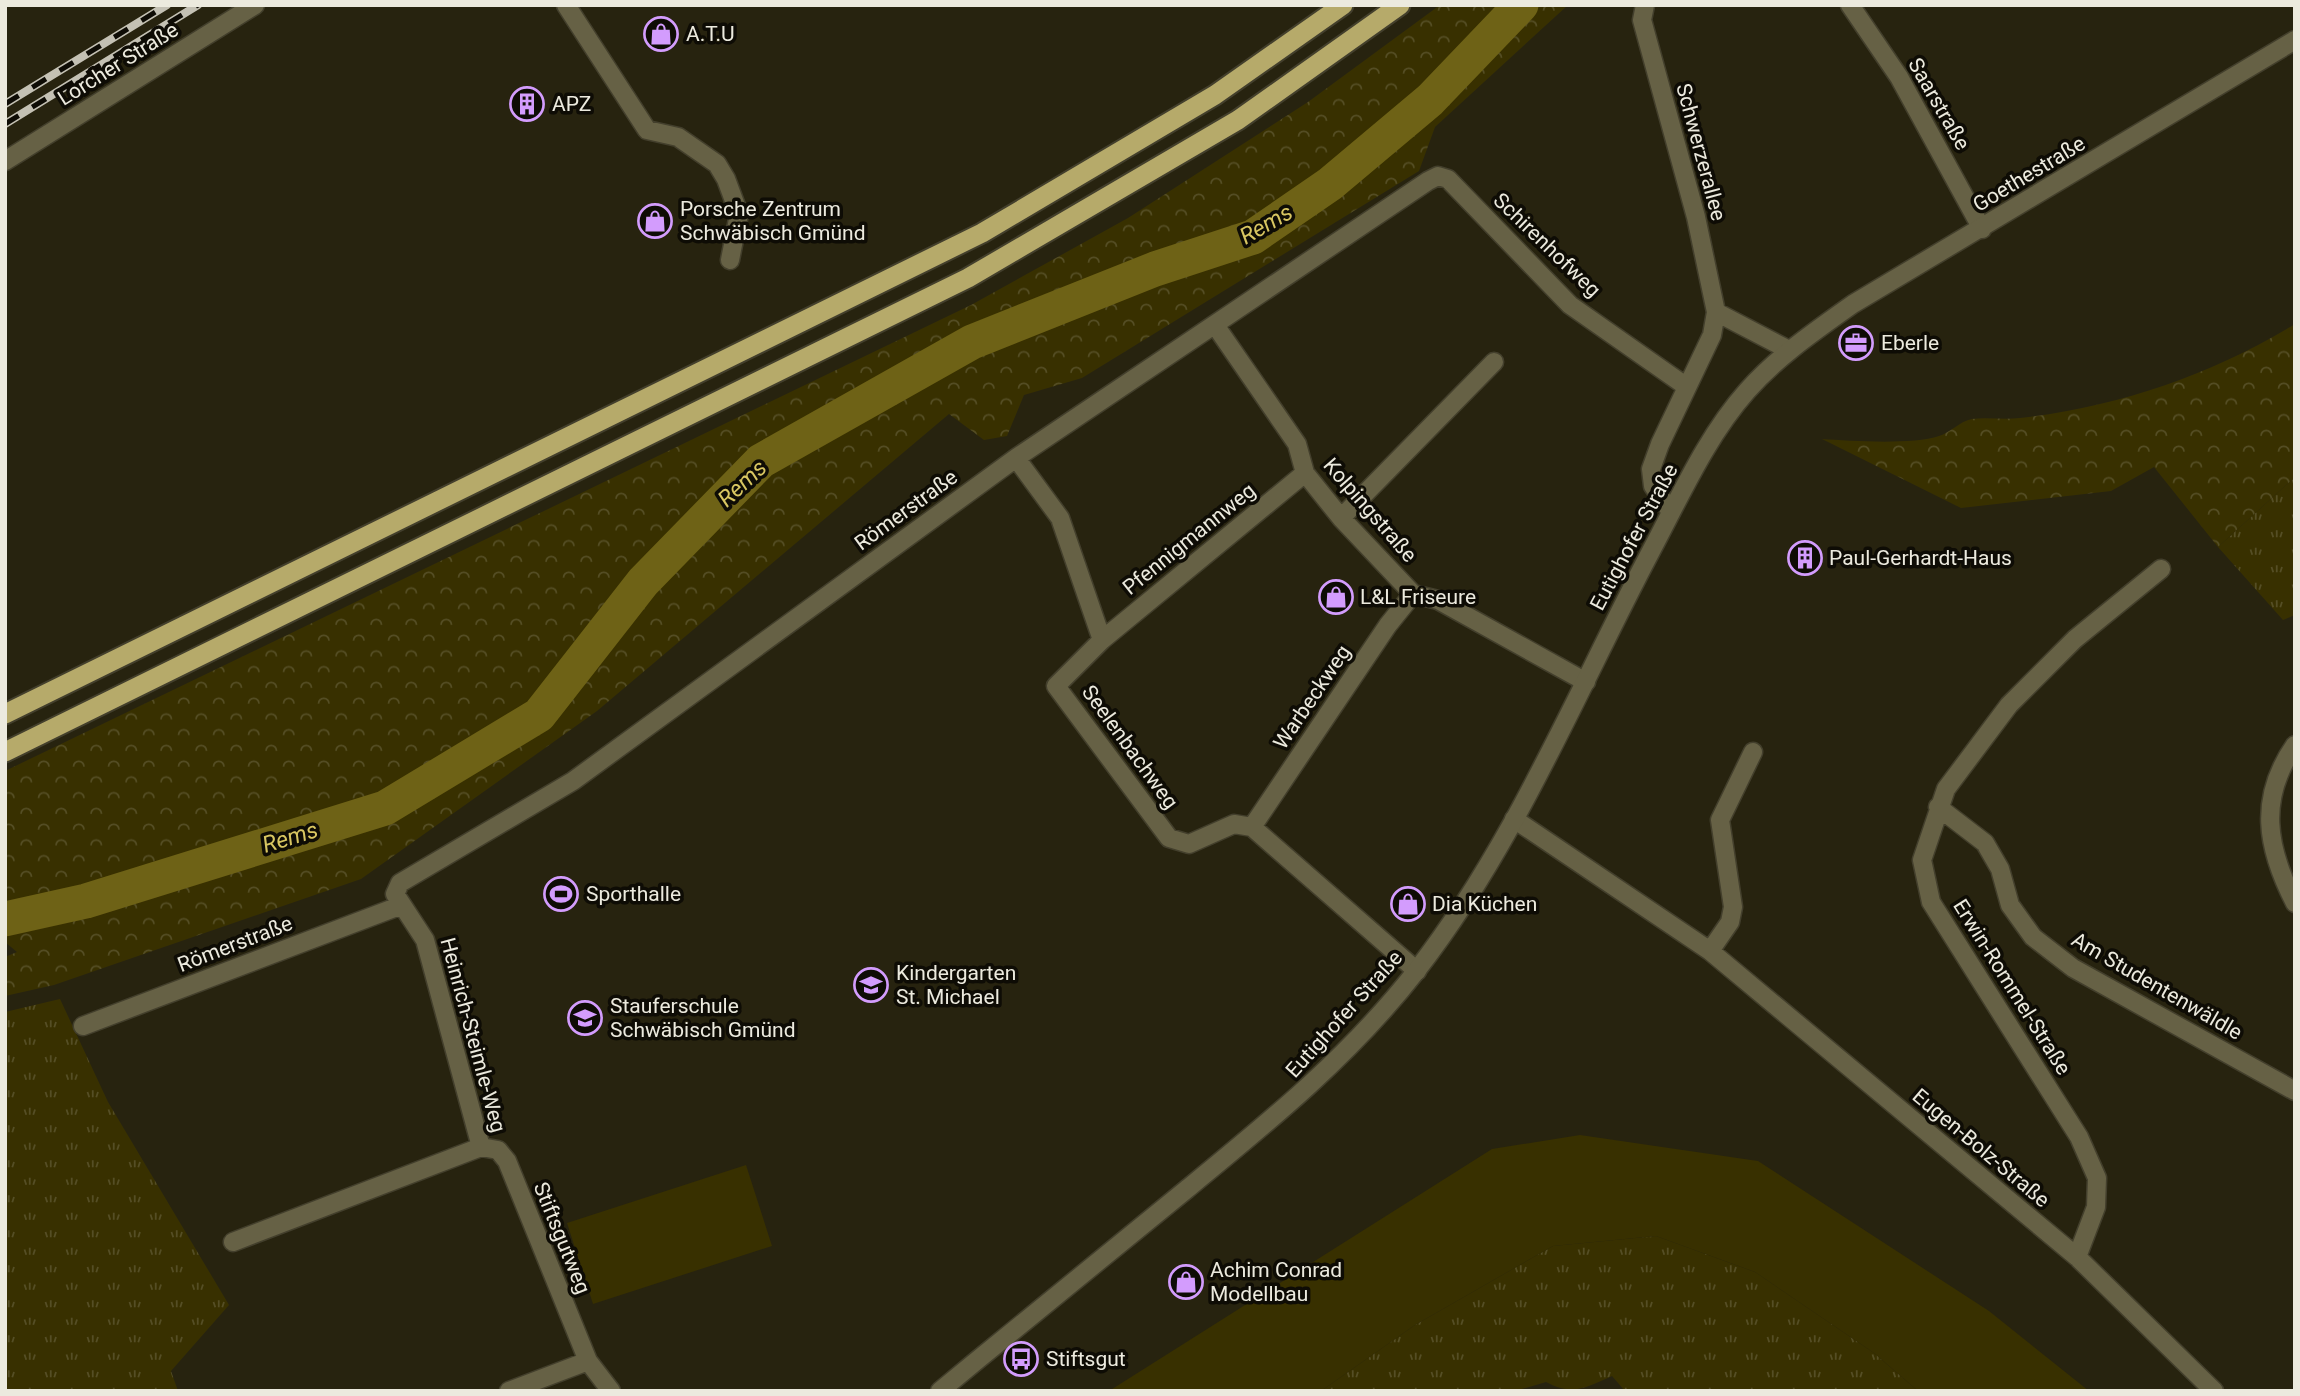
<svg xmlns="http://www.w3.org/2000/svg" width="2300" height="1396" font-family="Roboto,sans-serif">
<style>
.grass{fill:url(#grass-tufts)}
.forest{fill:url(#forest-crowns)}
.garden{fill:#383000}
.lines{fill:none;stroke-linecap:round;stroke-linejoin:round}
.river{stroke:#6e6216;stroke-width:35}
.minor-casing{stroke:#433f2c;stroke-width:21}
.tertiary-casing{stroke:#433f2c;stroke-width:21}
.trunk-casing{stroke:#433f2c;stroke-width:23}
.minor{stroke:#666145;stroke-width:18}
.tertiary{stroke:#666145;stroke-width:18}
.trunk{stroke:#b6aa6a;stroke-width:19}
.rail-casing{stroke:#c4c1b4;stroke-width:8}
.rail{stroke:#0e0c05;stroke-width:5;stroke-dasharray:16;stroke-linecap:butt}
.labels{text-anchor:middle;stroke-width:7;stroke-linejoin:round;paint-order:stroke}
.poi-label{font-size:21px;fill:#eceade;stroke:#0e0c05;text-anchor:start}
.street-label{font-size:21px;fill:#eceade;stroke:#0e0c05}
.water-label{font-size:23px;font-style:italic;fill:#d8c661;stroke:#0e0c05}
</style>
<defs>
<pattern id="grass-tufts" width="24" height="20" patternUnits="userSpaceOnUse" patternTransform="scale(1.75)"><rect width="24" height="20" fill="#383000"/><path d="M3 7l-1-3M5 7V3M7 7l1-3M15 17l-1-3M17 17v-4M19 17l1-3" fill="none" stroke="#554e25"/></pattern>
<pattern id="forest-crowns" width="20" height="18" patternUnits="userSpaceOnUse" patternTransform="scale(1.75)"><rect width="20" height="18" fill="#383000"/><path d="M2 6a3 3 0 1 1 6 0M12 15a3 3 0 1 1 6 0" fill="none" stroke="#554e25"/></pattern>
</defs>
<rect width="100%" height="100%" fill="#27230f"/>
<path class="grass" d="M2295,477v138l-12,5 -65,-73z
M60,999l48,103 121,203 -58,66 7,20h-173v-379z
M1656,1236l99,36 119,81 44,38h-293l-13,-15c-27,12 -39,20 -66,6l-31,9h-194l94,-66 138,-79z"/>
<path class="forest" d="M1440,5h128l-133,122 -16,44 -337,207 -58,17 -17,41 -23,4 -35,-26 -352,297 -236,168 -307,106 -49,11v-39l12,-5 -12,-10v-171l966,-466 157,-87 180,-116z
M2295,324v153l-77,70 -64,-80 -43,24 -150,17 -139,-69c28,2 91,6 117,-3 11,-3 21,-15 33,-17 15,-2 32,1 48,-1 97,-11 191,-43 275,-94z"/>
<path class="garden" d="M1580,1135l178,26 231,150 100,80h-171l-44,-38 -119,-81 -99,-36 -103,10 -138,79 -94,66h-212l383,-242z
M746,1165l26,81 -179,58 -26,-81z"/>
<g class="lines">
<path class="river" d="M5,919l81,-18 299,-93 154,-93 104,-133 118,-121 211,-119 183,-73 98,-32 77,-53 100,-84 91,-95"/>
<g class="minor-casing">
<path id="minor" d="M566,5l81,125 31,7 39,27 9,15 13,35 -9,46
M1645,5l-3,15 54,197 20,95 -4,23 -52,109 -9,25 2,17 18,26
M1850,5l49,72 83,152
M1716,312l73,38
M1215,325l82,119 8,29 36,45 72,76 25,6 148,82
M1016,458l44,60 42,122 -46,46 113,152 20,6 45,-20 18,3 165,144
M1341,518l153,-156
M1102,640l203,-167
M2295,745c-37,53 -29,102 0,158
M1938,807l47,36 15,26 10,36 23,32 40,31 222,123
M1514,819l196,132 367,306 137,134
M1252,827l136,-202 25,-31
M1710,951l20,-29 3,-15 -13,-87 33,-68
M83,1026l319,-121
M481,1147l17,3 9,11 81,200 23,30
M233,1242l248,-95 -56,-207 -30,-46 5,-11 173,-102 443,-323 412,-277 10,-5 10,3 122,126 117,82
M2077,1257l19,-50 1,-29 -18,-41 -148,-235 -9,-42 24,-71 63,-84 66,-66 86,-70
M509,1391l79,-30"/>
</g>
<g class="tertiary-casing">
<path id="tertiary" d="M5,161l250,-156
M940,1391c82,-68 165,-135 247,-202 83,-68 164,-134 230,-219 98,-126 159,-277 233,-417 29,-54 56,-116 97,-162 30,-34 68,-60 106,-87l442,-264"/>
</g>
<g class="trunk-casing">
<path id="trunk" d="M5,714l977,-481 233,-138 128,-90
M5,752l963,-474 270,-158 162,-115"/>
</g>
<use href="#minor" class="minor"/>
<use href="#tertiary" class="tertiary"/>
<use href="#trunk" class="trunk"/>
<g class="rail-casing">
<path id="rail" d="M5,104l162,-99
M5,124l193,-119"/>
</g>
<use href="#rail" class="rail"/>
</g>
<defs>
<g id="shop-ring" transform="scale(1.75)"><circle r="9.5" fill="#0e0c05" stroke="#d39cfd" stroke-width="1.5"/><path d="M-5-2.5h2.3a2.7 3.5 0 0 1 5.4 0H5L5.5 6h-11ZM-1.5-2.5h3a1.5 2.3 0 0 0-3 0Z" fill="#d39cfd"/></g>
<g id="building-ring" transform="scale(1.75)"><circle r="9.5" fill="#0e0c05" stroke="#d39cfd" stroke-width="1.5"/><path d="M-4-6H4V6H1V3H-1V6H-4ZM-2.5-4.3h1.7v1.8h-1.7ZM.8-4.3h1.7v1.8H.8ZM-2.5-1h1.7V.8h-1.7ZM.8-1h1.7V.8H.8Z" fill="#d39cfd"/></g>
<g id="office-ring" transform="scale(1.75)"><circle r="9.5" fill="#0e0c05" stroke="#d39cfd" stroke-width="1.5"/><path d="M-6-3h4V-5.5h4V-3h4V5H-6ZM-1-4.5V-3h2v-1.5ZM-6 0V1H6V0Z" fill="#d39cfd"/></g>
<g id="stadium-ring" transform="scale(1.75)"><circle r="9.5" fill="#0e0c05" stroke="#d39cfd" stroke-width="1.5"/><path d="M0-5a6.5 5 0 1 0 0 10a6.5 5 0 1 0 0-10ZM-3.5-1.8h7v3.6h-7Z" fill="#d39cfd"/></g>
<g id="school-ring" transform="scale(1.75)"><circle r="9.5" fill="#0e0c05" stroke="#d39cfd" stroke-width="1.5"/><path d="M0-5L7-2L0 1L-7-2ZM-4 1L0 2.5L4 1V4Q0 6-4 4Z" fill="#d39cfd"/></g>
<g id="bus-ring" transform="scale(1.75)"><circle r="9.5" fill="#0e0c05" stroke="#d39cfd" stroke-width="1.5"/><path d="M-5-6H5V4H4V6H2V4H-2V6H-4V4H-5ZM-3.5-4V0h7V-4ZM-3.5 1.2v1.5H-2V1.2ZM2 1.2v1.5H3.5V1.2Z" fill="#d39cfd"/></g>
</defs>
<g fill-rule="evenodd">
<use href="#shop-ring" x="661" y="34"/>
<use href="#building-ring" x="527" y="104"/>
<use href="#shop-ring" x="655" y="221"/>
<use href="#office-ring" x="1856" y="343"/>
<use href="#building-ring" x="1805" y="558"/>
<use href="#shop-ring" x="1336" y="597"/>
<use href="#stadium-ring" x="561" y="894"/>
<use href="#shop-ring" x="1408" y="904"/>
<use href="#school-ring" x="871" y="985"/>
<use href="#school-ring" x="585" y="1018"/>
<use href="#shop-ring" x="1186" y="1282"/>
<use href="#bus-ring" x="1021" y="1359"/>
</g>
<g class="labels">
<g class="poi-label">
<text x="686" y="41">A.T.U</text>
<text x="552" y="111">APZ</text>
<text x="680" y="216">Porsche Zentrum<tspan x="680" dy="24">Schwäbisch Gmünd</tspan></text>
<text x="1881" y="350">Eberle</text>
<text x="1829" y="565">Paul-Gerhardt-Haus</text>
<text x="1360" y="604">L&amp;L Friseure</text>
<text x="586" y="901">Sporthalle</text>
<text x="1432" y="911">Dia Küchen</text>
<text x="896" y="980">Kindergarten<tspan x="896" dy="24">St. Michael</tspan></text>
<text x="610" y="1013">Stauferschule<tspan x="610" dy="24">Schwäbisch Gmünd</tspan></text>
<text x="1210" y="1277">Achim Conrad<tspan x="1210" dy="24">Modellbau</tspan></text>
<text x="1046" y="1366">Stiftsgut</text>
</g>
<g class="street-label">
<text transform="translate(118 64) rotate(-32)" y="7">Lorcher Straße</text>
<text transform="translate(1939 104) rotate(60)" y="7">Saarstraße</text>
<text transform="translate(1701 152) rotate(75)" y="7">Schwerzerallee</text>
<text transform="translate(2029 174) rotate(-31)" y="7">Goethestraße</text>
<text transform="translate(1547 245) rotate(44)" y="7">Schirenhofweg</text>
<text transform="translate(906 510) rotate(-36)" y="7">Römerstraße</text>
<text transform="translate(1370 510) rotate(49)" y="7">Kolpingstraße</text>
<text transform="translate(1634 537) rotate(-62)" y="7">Eutighofer Straße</text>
<text transform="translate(1189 539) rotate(-39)" y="7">Pfennigmannweg</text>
<text transform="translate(1312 697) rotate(-56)" y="7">Warbeckweg</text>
<text transform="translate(1130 747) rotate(54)" y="7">Seelenbachweg</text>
<text transform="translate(235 944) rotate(-21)" y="7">Römerstraße</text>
<text transform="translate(2157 986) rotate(30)" y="7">Am Studentenwäldle</text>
<text transform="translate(2012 987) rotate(58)" y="7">Erwin-Rommel-Straße</text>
<text transform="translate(1344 1014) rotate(-48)" y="7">Eutighofer Straße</text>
<text transform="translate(473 1035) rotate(75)" y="7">Heinrich-Steimle-Weg</text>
<text transform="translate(1981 1148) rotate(40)" y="7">Eugen-Bolz-Straße</text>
<text transform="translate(562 1238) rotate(68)" y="7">Stiftsgutweg</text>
</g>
<g class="water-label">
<text transform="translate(1266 224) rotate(-30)" y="8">Rems</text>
<text transform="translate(742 483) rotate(-43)" y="8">Rems</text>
<text transform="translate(290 837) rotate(-17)" y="8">Rems</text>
</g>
</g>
<rect width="2300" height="1396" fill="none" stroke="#eceade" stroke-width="14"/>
</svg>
